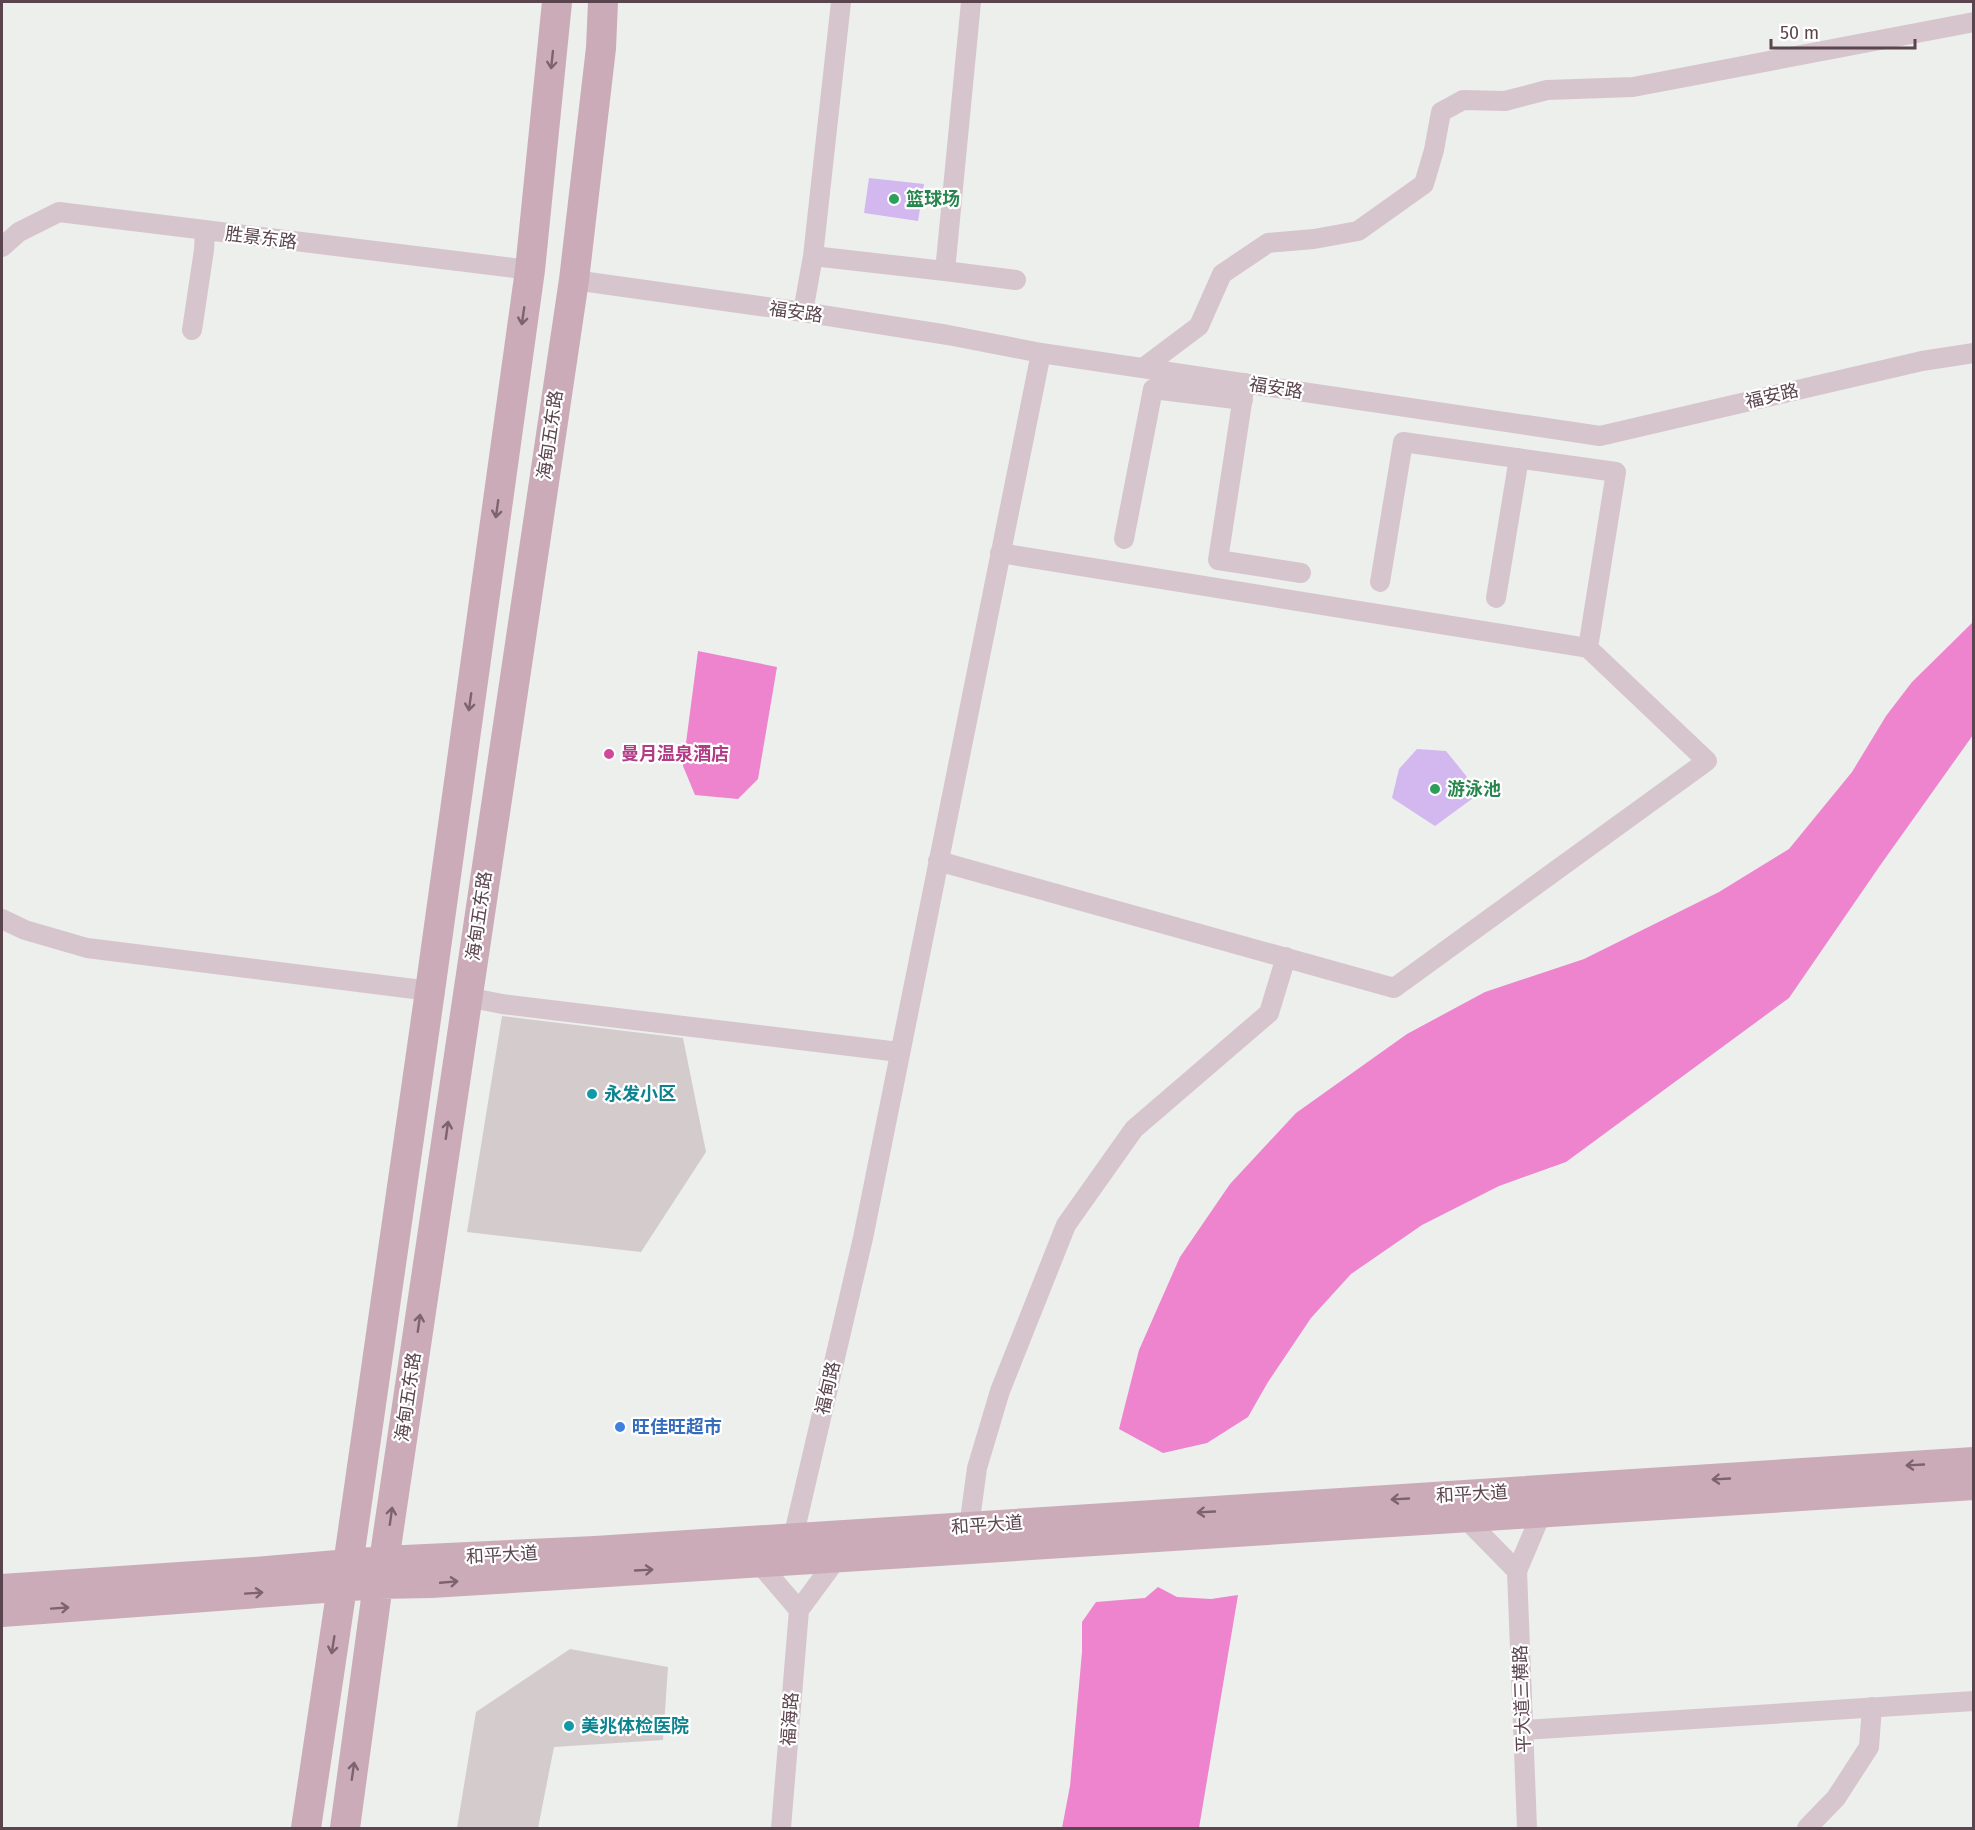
<svg xmlns="http://www.w3.org/2000/svg" width="1975" height="1830" font-family="'Fira Sans','Noto Sans SC',sans-serif">
<style>
.green{fill:#d3b8ef}
.water{fill:#ed84cd}
.building{fill:#d4cbcd}
.lines{fill:none;stroke-linecap:round;stroke-linejoin:round}
.street{stroke:#d7c5cd;stroke-width:20}
.primary{stroke:#ccabb8;stroke-width:30}
.oneway{stroke:#7c636d}
.leisure-dot{fill:#2e9e5b;stroke:#fff;stroke-width:2}
.hotel-dot{fill:#d1479c;stroke:#fff;stroke-width:2}
.culture-dot{fill:#0f9aa8;stroke:#fff;stroke-width:2}
.shop-dot{fill:#3f7fe0;stroke:#fff;stroke-width:2}
.labels{text-anchor:middle;stroke-width:4.5;stroke-linejoin:round;paint-order:stroke}
.leisure-label{font-size:18px;font-weight:bold;fill:#27864d;stroke:#fff;text-anchor:start}
.street-label{font-size:18px;fill:#5a444d;stroke:#fff}
.hotel-label{font-size:18px;font-weight:bold;fill:#b23c85;stroke:#fff;text-anchor:start}
.culture-label{font-size:18px;font-weight:bold;fill:#0d838f;stroke:#fff;text-anchor:start}
.shop-label{font-size:18px;font-weight:bold;fill:#366cbe;stroke:#fff;text-anchor:start}
</style>
<rect width="100%" height="100%" fill="#ecefec"/>
<path class="green" d="M869,178l55,6 -6,37 -54,-8z
M1417,749l29,2 34,42 -45,33 -43,-28 7,-29z"/>
<path class="water" d="M1973,622v113l-94,132 -90,131 -223,164 -67,24 -77,39 -71,49 -40,44 -43,64 -20,35 -41,26 -44,10 -44,-24 20,-79 41,-93 50,-73 66,-71 111,-79 78,-42 99,-33 135,-67 70,-43 63,-77 34,-56 26,-34z
M698,651l79,16 -19,112 -20,20 -43,-4 -12,-29z
M1158,1587l19,10 34,2 27,-4 -39,233h-137l8,-42 12,-134v-30l14,-20 49,-4z"/>
<path class="building" d="M502,1016l181,22 23,114 -65,100 -174,-20z
M570,1649l98,18 -5,73 -109,7 -16,81h-81l19,-116z"/>
<g class="lines">
<path class="street" d="M2,247l17,-15 40,-20 471,58
M813,256l132,15 26,-269
M945,271l71,9
M574,280l229,32 145,23 93,18 559,83 322,-75 52,-8
M803,312l10,-56 28,-254
M192,330l12,-80 1,-19
M1143,368l56,-42 23,-52 46,-31 46,-4 44,-8 66,-47 10,-34 7,-38 22,-12 42,1 42,-11 86,-3 341,-65
M1245,383l-27,177 83,13
M1124,539l29,-150 90,11
M1380,582l23,-140 213,30 -28,176
M1496,598l23,-140
M938,861l456,127 313,-227 -119,-113 -588,-95
M2,919l23,11 62,18 343,43
M467,997l35,7 397,48
M1464,1517l53,54
M969,1527l8,-59 23,-77 66,-166 68,-96 135,-116 17,-56
M793,1538l70,-300 178,-885
M758,1562l41,48
M799,1610l39,-53
M1523,1730l451,-29
M781,1828l18,-218
M1527,1828l-10,-257 25,-59
M1807,1828l29,-30 33,-51 3,-40"/>
<path class="primary" d="M2,1589l252,-17 130,-11 211,-10 1379,-89
M2,1612l376,-28 53,-1 145,-9 1398,-89
M306,1828l36,-241 6,-22 82,-574 100,-721 27,-268
M345,1828l33,-244 6,-23 190,-1281 27,-232 2,-46"/>
</g>
<defs><path id="oneway-shaft" d="M-6 0H5M1.5-3L5.5 0L1.5 3" fill="none" stroke-width="1.6" stroke-linecap="round" stroke-linejoin="round" transform="scale(1.5)"/></defs>
<g class="oneway">
<use href="#oneway-shaft" transform="translate(552 60) rotate(96)"/>
<use href="#oneway-shaft" transform="translate(523 316) rotate(98)"/>
<use href="#oneway-shaft" transform="translate(497 509) rotate(98)"/>
<use href="#oneway-shaft" transform="translate(470 702) rotate(98)"/>
<use href="#oneway-shaft" transform="translate(447 1130) rotate(-82)"/>
<use href="#oneway-shaft" transform="translate(419 1323) rotate(-82)"/>
<use href="#oneway-shaft" transform="translate(1915 1465) rotate(177)"/>
<use href="#oneway-shaft" transform="translate(1721 1479) rotate(177)"/>
<use href="#oneway-shaft" transform="translate(1400 1499) rotate(177)"/>
<use href="#oneway-shaft" transform="translate(1206 1512) rotate(177)"/>
<use href="#oneway-shaft" transform="translate(391 1516) rotate(-82)"/>
<use href="#oneway-shaft" transform="translate(644 1570) rotate(-3)"/>
<use href="#oneway-shaft" transform="translate(449 1582) rotate(-5)"/>
<use href="#oneway-shaft" transform="translate(254 1593) rotate(-4)"/>
<use href="#oneway-shaft" transform="translate(60 1608) rotate(-4)"/>
<use href="#oneway-shaft" transform="translate(333 1645) rotate(99)"/>
<use href="#oneway-shaft" transform="translate(353 1771) rotate(-82)"/>
</g>
<g class="leisure-dot">
<circle cx="894" cy="199" r="6"/>
<circle cx="1435" cy="789" r="6"/>
</g>
<circle class="hotel-dot" cx="609" cy="754" r="6"/>
<g class="culture-dot">
<circle cx="592" cy="1094" r="6"/>
<circle cx="569" cy="1726" r="6"/>
</g>
<circle class="shop-dot" cx="620" cy="1427" r="6"/>
<g class="labels">
<g class="leisure-label">
<text x="906" y="205">篮球场</text>
<text x="1447" y="795">游泳池</text>
</g>
<g class="street-label">
<text transform="translate(261 238) rotate(7)" y="6">胜景东路</text>
<text transform="translate(796 312) rotate(8)" y="6">福安路</text>
<text transform="translate(1276 388) rotate(9)" y="6">福安路</text>
<text transform="translate(1772 396) rotate(-13)" y="6">福安路</text>
<text transform="translate(550 435) rotate(-82)" y="6">海甸五东路</text>
<text transform="translate(479 916) rotate(-82)" y="6">海甸五东路</text>
<text transform="translate(828 1388) rotate(-77)" y="6">福甸路</text>
<text transform="translate(408 1397) rotate(-82)" y="6">海甸五东路</text>
<text transform="translate(1472 1494) rotate(-3)" y="6">和平大道</text>
<text transform="translate(987 1525) rotate(-4)" y="6">和平大道</text>
<text transform="translate(502 1555) rotate(-3)" y="6">和平大道</text>
<text transform="translate(1522 1699) rotate(-92)" y="6">平大道三横路</text>
<text transform="translate(790 1719) rotate(-86)" y="6">福海路</text>
</g>
<g class="hotel-label">
<text x="621" y="760">曼月温泉酒店</text>
</g>
<g class="culture-label">
<text x="604" y="1100">永发小区</text>
<text x="581" y="1732">美兆体检医院</text>
</g>
<g class="shop-label">
<text x="632" y="1433">旺佳旺超市</text>
</g>
</g>
<rect width="1975" height="1830" fill="none" stroke="#5a444d" stroke-width="6"/>
<path d="M1771 39v9h144v-9" fill="none" stroke="#5a444d" stroke-width="3"/>
<text x="1780" y="39" font-size="18" fill="#5a444d" stroke="#ffffff" stroke-width="4.5" paint-order="stroke">50 m</text>
</svg>
